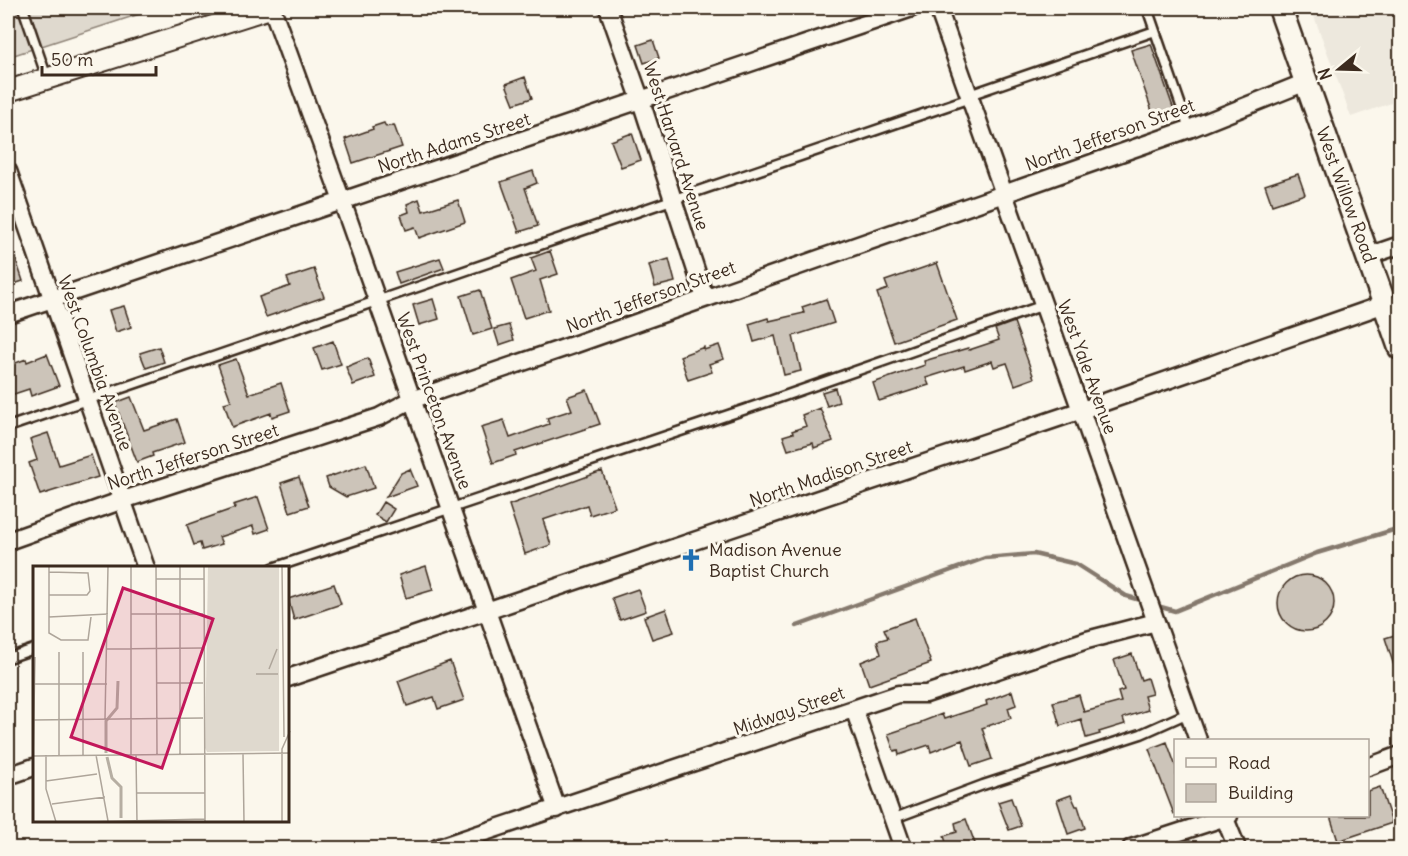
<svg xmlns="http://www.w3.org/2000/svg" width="1408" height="856" font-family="Delius,sans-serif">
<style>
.built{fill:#ede8dd}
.green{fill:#dfd9ce;stroke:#8d8276;stroke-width:1.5}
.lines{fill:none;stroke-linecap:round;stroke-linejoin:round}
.stream{stroke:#85796d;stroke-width:4.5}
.building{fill:#ccc4b9;stroke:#3b2a1e;stroke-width:1.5}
.service-casing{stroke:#3b2a1e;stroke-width:13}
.minor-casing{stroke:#3b2a1e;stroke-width:21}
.tertiary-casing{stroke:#3b2a1e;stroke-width:24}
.secondary-casing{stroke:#3b2a1e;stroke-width:27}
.service{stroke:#fbf7ec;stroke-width:8}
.minor{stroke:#fbf7ec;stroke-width:16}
.tertiary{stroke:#fbf7ec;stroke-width:20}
.secondary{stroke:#fbf7ec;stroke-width:22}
.labels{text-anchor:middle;stroke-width:6;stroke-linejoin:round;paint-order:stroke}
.street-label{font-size:18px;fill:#3b2a1e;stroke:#fbf7ec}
.poi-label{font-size:18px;fill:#3b2a1e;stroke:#fbf7ec;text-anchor:start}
.inset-river{fill:none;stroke:#b6aea2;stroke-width:3}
.inset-road{fill:none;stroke:#aea59a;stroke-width:1.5}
.view{fill:#c2185b;fill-opacity:0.15;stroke:#c2185b;stroke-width:3}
.inset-edge{fill:none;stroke:#3b2a1e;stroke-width:3}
</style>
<rect width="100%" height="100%" fill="#fbf7ec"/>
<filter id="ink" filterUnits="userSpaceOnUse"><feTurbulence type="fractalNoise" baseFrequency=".0167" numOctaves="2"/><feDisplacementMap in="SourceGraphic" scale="12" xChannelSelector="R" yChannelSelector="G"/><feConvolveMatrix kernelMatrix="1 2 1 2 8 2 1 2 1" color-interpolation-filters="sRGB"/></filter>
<g filter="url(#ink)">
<path class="built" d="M1311,8h89v92l-49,17z"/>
<path class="green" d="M8,8h150l-150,49z"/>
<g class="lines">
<path class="stream" d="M1154,605l21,6 142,-58 83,-25
M797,626l188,-68 49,-4 42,10 50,32 17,5"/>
</g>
<path class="building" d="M653,40l6,18 -15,5 -6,-18z
M1151,44l23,66 -20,7 -23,-67z
M525,77l7,21 -18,6 -8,-20z
M384,123l2,4 8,-2 8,22 -49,16 -8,-24 28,-10 -1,-2z
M632,133l9,27 -20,7 -10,-26z
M533,171l4,12 -12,5 13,38 -19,6 -18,-50z
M1298,174l7,20 -33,11 -7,-20z
M419,199l4,12 35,-11 7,22 -46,16 -4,-11 -9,3 -5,-15 8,-3 -2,-8z
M10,242l13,39 -15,5v-43z
M550,251l8,23 -18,6 9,30 -25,8 -13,-38 25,-9 -5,-13z
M440,258l4,10 -45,16 -4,-12z
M669,259l6,23 -20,5 -6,-22z
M937,263l20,57 -63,22 -17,-49 11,-4 -3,-8z
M314,269l10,28 -58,20 -7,-20 31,-11 -3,-8z
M480,290l12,39 -19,6 -12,-39z
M433,299l6,20 -20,6 -6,-20z
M826,299l8,24 -41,13 8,35 -17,4 -9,-39 -21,6 -5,-18 19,-6 1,3 35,-8 -2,-6z
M124,306l7,21 -15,5 -7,-22z
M1014,322l20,56 -19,7 -8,-22 -13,4 -2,-6 -27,9 -1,-4 -38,12 3,7 -50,16 -6,-18 52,-18 -1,-4 44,-13 1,2 30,-10 -4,-11z
M509,325l5,15 -15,5 -5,-16z
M333,341l8,23 -19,6 -8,-22z
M719,345l5,14 -15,5 3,8 -24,8 -8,-24 24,-9v3z
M159,347l5,15 -18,6 -6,-15z
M47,354l12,32 -28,10 -2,-7 -21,7v-30l18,-7 1,3z
M368,358l7,19 -22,8 -7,-18z
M236,359l13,35 32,-11 9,28 -18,6 -1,-4 -39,14 -8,-24 7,-2 -13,-36z
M835,388l4,14 -12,4 -5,-14z
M587,390l13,34 -85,28 1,3 -23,8 -12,-36 23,-7 6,18 39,-14 -2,-6 25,-8 -5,-13z
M131,397l13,33 33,-11 8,23 -33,11 1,3 -16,6 -22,-59z
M820,408l13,33 -19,7 -1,-5 -25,7 -5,-14 10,-3 -1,-2 14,-5 -4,-11z
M48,433l11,32 32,-10 7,22 -58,18 -11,-32 8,-3 -7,-21z
M366,464l8,24 -28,9 -17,-10 -3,-9z
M410,469l7,17 -31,11 15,-24z
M602,471l13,36 -25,8 -3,-10 -44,15 8,25 -26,9 -16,-49z
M299,477l10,29 -19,6 -9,-29z
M258,497l11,32 -14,5 -2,-8 -34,11 3,7 -20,6 -2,-7 -6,2 -7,-20 48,-17 -2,-3z
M383,502l11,7 -8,13 -11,-7z
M426,566l7,24 -27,8 -7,-23z
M1278 603a28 28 0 1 1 56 0a28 28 0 1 1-56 0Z
M334,584l7,20 -47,16 -6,-21z
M638,589l8,22 -26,9 -8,-22z
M666,609l8,23 -22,7 -8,-22z
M915,618l16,45 -62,22 -8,-23 20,-8 -4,-13 11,-3 -4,-9z
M1401,633v44l-3,1 -13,-40z
M1132,654l9,26 6,-2 5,16 -8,2 4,14 -25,8 2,6 -26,8 1,2 -14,4 -5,-19 -21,7 -7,-24 26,-7 5,17 37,-10 -3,-10 6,-2 -10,-30z
M450,661l14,39 -26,9 -4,-12 -27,9 -9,-25z
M1012,691l4,14 -8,3 3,10 -29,10 10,31 -21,7 -9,-26 -31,12 -2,-7 -30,10 -1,-5 -4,1 -6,-17 33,-11v-1l21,-8 2,5 43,-14 -1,-4z
M1167,742l9,25v47h-2l-25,-65z
M1380,787l12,36 -54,18 -8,-25h38v-25z
M1071,795l5,11h2l7,22 -17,6 -11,-34z
M1011,798l10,28 -12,4 -11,-28z
M966,819l11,30h-29l-4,-13 13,-4 -2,-9z"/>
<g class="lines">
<g class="service-casing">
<path id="service" d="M23,8l24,70
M1147,8l42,121
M969,95l186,-64
M8,427l962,-329
M273,568l494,-166 277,-97
M8,658l26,-9
M892,819l91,-34 158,-51 47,-21"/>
</g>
<g class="minor-casing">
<path id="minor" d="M272,8l70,193 215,608
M608,8l33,93 64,197
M938,8l260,732
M8,171l138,397
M1368,256l32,-11
M8,314l904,-306
M8,541l115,-41 256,-83 32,-17 162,-55 616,-216 117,-47
M288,678l794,-268 303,-106
M854,709l49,139
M1368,767l32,-12
M8,776l26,-9
M1224,816l13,32
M437,848l461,-154h28l161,-54 69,-18
M1131,848l98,-32"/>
</g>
<g class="tertiary-casing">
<path id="tertiary" d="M8,91l262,-83"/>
</g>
<g class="secondary-casing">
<path id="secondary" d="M1280,8l120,340"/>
</g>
<use href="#service" class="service"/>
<use href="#minor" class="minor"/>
<use href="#tertiary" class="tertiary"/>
<use href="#secondary" class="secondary"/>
</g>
</g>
<defs>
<g id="church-bare" transform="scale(1.8)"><path d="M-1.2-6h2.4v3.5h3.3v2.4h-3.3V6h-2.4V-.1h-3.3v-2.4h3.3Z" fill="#1f6fb2" stroke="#fbf7ec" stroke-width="2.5" paint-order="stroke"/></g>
</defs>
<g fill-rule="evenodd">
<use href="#church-bare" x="691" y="560"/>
</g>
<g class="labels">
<g class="street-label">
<text transform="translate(1110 135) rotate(-20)" y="6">North Jefferson Street</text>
<text transform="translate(454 143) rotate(-18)" y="6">North Adams Street</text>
<text transform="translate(676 146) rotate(72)" y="6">West Harvard Avenue</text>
<text transform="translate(1346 195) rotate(70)" y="6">West Willow Road</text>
<text transform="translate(651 297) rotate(-20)" y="6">North Jefferson Street</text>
<text transform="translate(95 363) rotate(70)" y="6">West Columbia Avenue</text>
<text transform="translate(1087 367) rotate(70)" y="6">West Yale Avenue</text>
<text transform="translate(434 401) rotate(70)" y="6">West Princeton Avenue</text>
<text transform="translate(193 457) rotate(-18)" y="6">North Jefferson Street</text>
<text transform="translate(831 474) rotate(-19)" y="6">North Madison Street</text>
<text transform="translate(789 711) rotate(-19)" y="6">Midway Street</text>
</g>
<g class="poi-label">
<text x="709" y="556">Madison Avenue<tspan x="709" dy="21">Baptist Church</tspan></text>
</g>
</g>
<g transform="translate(33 566)">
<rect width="256" height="256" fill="#fbf7ec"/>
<path d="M175,0h71v185l-72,1 -2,-4z" fill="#dfd9ce"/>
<path class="inset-river" d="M73,187v-32l11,-13 1,-27M74,191l5,21 9,9v31"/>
<path class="inset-road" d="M16,0v67l12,7h27l3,-23M123,0l1,188M147,0v188M171,0l1,256M249,0l2,171M16,6l39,1 2,18 -3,4h-38M123,13h48M98,48h72M16,51l59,-3M74,83l96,-1M236,103l8,-20M223,108h22M123,117h47M0,118h74M72,153l3,-153M0,154l170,-2M210,188l1,68M13,189v34l10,33M26,189v-103M50,189v-103M63,189l12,66M98,189v-189M103,189l1,67M0,190l257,-3M0,196l2,-105M13,215l51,-7M104,227h68M19,238l53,-7M53,256l119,-3M249,256v-73l8,-18"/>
<path class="view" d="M90,22l90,31 -51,149 -91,-31z"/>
<rect width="256" height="256" class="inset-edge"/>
</g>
<rect width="1408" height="856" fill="none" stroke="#fbf7ec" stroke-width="30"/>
<rect x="15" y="15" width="1378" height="826" fill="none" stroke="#3b2a1e" stroke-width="2" filter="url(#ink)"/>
<rect x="1174" y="739" width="195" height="78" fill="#fbf7ec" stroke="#aea59a" stroke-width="1.5"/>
<rect x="1186" y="758" width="30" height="9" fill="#fbf7ec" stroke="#aea59a" stroke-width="1.5"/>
<text x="1228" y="769" font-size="18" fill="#3b2a1e">Road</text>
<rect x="1186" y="784" width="30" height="18" fill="#ccc4b9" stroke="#aea59a" stroke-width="1.5"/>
<text x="1228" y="799" font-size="18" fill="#3b2a1e">Building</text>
<g transform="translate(1339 69) rotate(251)" stroke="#fbf7ec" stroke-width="4.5" paint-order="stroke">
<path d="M0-4.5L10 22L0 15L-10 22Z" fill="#3b2a1e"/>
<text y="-9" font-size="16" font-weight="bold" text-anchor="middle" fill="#3b2a1e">N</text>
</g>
<path d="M42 66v9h114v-9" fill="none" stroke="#3b2a1e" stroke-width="3"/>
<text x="51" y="66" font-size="18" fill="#3b2a1e" stroke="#fbf7ec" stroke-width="4.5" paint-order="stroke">50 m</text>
</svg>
